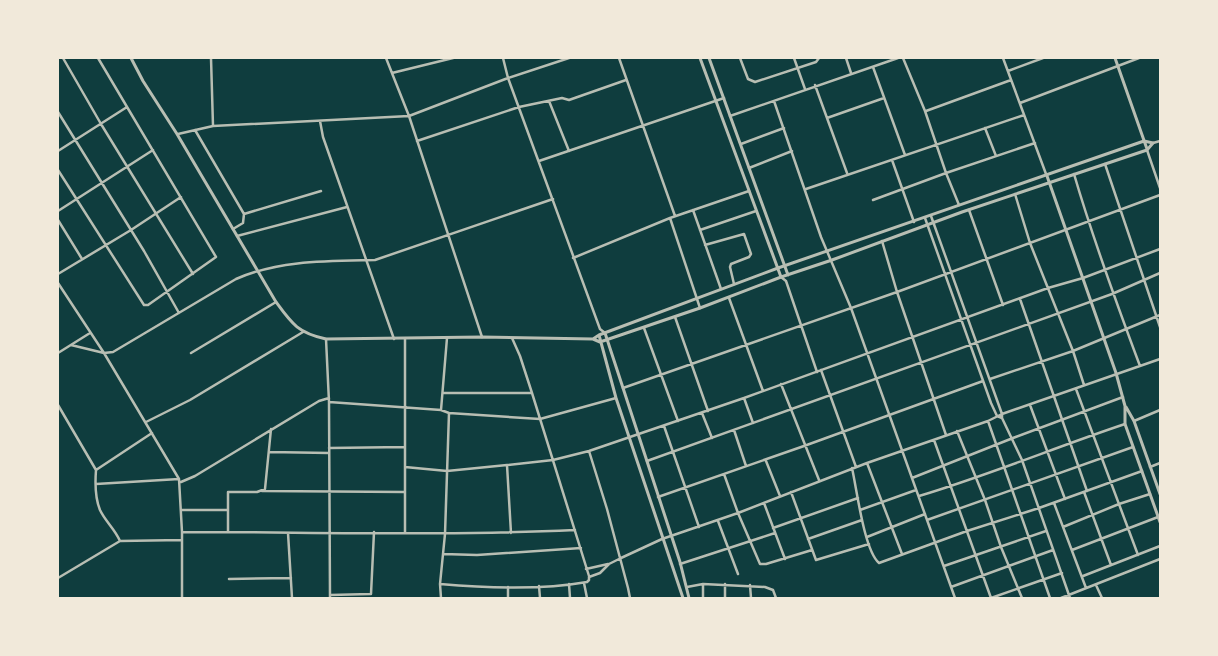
<svg xmlns="http://www.w3.org/2000/svg" width="1218" height="656" font-family="Roboto,sans-serif">
<style>
.lines{fill:none;stroke-linecap:round;stroke-linejoin:round}
.minor{stroke:#b8beb3;stroke-width:2.5}
.tertiary{stroke:#b8beb3;stroke-width:3}
</style>
<rect width="100%" height="100%" fill="#0f3d3e"/>
<g class="lines">
<path class="minor" d="M63,58l38,66 92,150
M211,58l2,68
M386,58l23,58 73,221
M503,58l5,20 92,251 5,4
M619,58l56,158
M740,58l8,21 7,3 61,-20 3,-4
M794,58l11,31
M846,58l5,15
M903,58l22,53 21,62 13,32
M1003,58l43,116
M873,67l32,88
M1008,71l35,-13
M392,73l61,-15
M815,85l32,88
M549,101l20,50
M774,101l47,136 30,71 104,290
M1020,103l119,-45
M926,111l85,-31
M58,112l86,139 35,62
M730,116l168,-58
M827,118l57,-20
M320,121l3,16 71,202
M985,128l11,28
M195,130l49,84 -1,9 -10,6
M178,134l35,-8 196,-10 99,-38 61,-20
M417,141l102,-34 43,-9 7,2 57,-20
M1153,143l7,-2
M741,144l43,-16
M1147,150l13,38
M58,151l69,-44
M892,160l22,62
M539,161l185,-63
M1105,164l55,163
M749,168l43,-17
M58,170l86,135h4l68,-48 -118,-199
M1074,174c19,65 42,128 66,192
M806,189l218,-74
M1015,194l15,49 43,108 11,34
M873,200l73,-27 89,-30
M693,210l28,79
M969,210l34,95
M58,211l95,-61
M244,214l77,-23
M931,216l71,198v4l20,42 48,138
M670,218l30,90
M925,218l66,185 6,13 5,2
M58,220l24,39
M700,230l56,-19
M237,236l110,-29
M882,241l15,51 49,143
M705,245l39,-11 7,20 -2,3 -18,7 -1,3 4,17
M573,258l97,-40 79,-27
M58,274l73,-44 50,-33
M781,277l5,4 31,91
M58,283l46,70 75,126 3,53v66
M729,298l34,93
M1020,299l67,192
M675,317l33,94
M644,328l34,93
M447,338l-6,72 8,3 91,6 76,-21
M512,338l8,18 12,37 57,183
M326,339l3,63 1,196
M71,345l33,8 9,-1 123,-73c43,-19 92,-18 139,-19l178,-61
M58,353l32,-20
M191,353l85,-51
M821,370l35,97
M990,379l83,-28 87,-36
M781,384l38,96
M623,388l274,-96 263,-97
M1076,389l62,166
M443,393h89
M744,398l9,25
M329,402l112,8
M58,405l38,65
M1030,405l35,94
M702,413l10,25
M988,421l62,177
M1134,421l26,-11
M146,422l44,-22 113,-68
M664,426l35,101
M734,430l12,36
M957,431l28,69 16,47 21,51
M934,440c19,53 38,105 57,158l71,-25
M329,448l76,-1
M589,451l18,58 21,79 2,10
M269,452l60,1
M647,461l465,-167 48,-21
M766,461l14,35
M867,463l35,91
M507,465l4,68
M405,467v-128
M1150,467l10,-4
M852,468c5,22 12,82 27,95l88,-32 72,-23 103,-37
M724,474l14,39 22,51h6l46,-14
M912,478l101,-40 110,-41
M181,482l14,-6 124,-75 10,-3
M96,484l83,-5
M262,491l143,1
M791,492l25,68 53,-16
M1084,492l27,73
M919,496c70,-21 137,-49 206,-72
M658,497l146,-51 179,-65
M764,503l21,56
M1054,503l32,85
M181,510h46
M860,510l56,-20
M927,520l206,-73
M718,521l20,53
M1063,527l56,-23 31,-10
M773,528l85,-30
M182,532c131,0 262,4 393,-2
M228,532v-40h29l8,-3 6,-60
M405,532v-65l42,4 60,-6 46,-5 36,-9 155,-53 304,-110 35,-10 77,-29
M288,533l4,65
M867,537l58,-23
M808,539l54,-19
M120,541c-5,-12 -15,-20 -20,-31 -5,-12 -5,-27 -4,-40l56,-37
M1072,550l86,-33
M443,554l34,1 104,-7
M680,564l95,-31
M944,566l102,-35
M586,569l22,-5
M1083,576l77,-30
M58,578l62,-37 62,-1
M229,579l62,-1
M584,583l3,15
M440,584c46,4 102,6 147,-2l2,-2v-3l11,-4 9,-9 12,-6 41,-19 76,-26 129,-50 121,-42 14,-7 158,-55
M569,584l1,14
M750,585l1,13
M1096,585l6,13
M539,586l1,12
M508,587v11
M687,587l16,-3 62,3 8,3 3,8
M951,587l102,-37
M330,595l41,-1 3,-62
M441,598l-1,-14 5,-50 4,-121
M703,598v-14
M725,598v-14
M1061,598l99,-39"/>
<path class="tertiary" d="M131,58l12,23 34,53 99,168c16,22 22,31 50,37l156,-2 111,2 7,3 100,-34 81,-31 51,-17 130,-48 185,-62 6,-7 -9,-2 -366,127 -179,67 -6,4
M700,58l81,219
M709,58l79,217
M1115,58l32,91
M1047,176l69,197 9,33v18l35,98
M605,333l75,229 9,36
M599,335l17,63 67,200
M1126,407l8,14 26,73"/>
</g>
<rect width="1218" height="656" fill="none" stroke="#f1e9da" stroke-width="118"/>
</svg>
